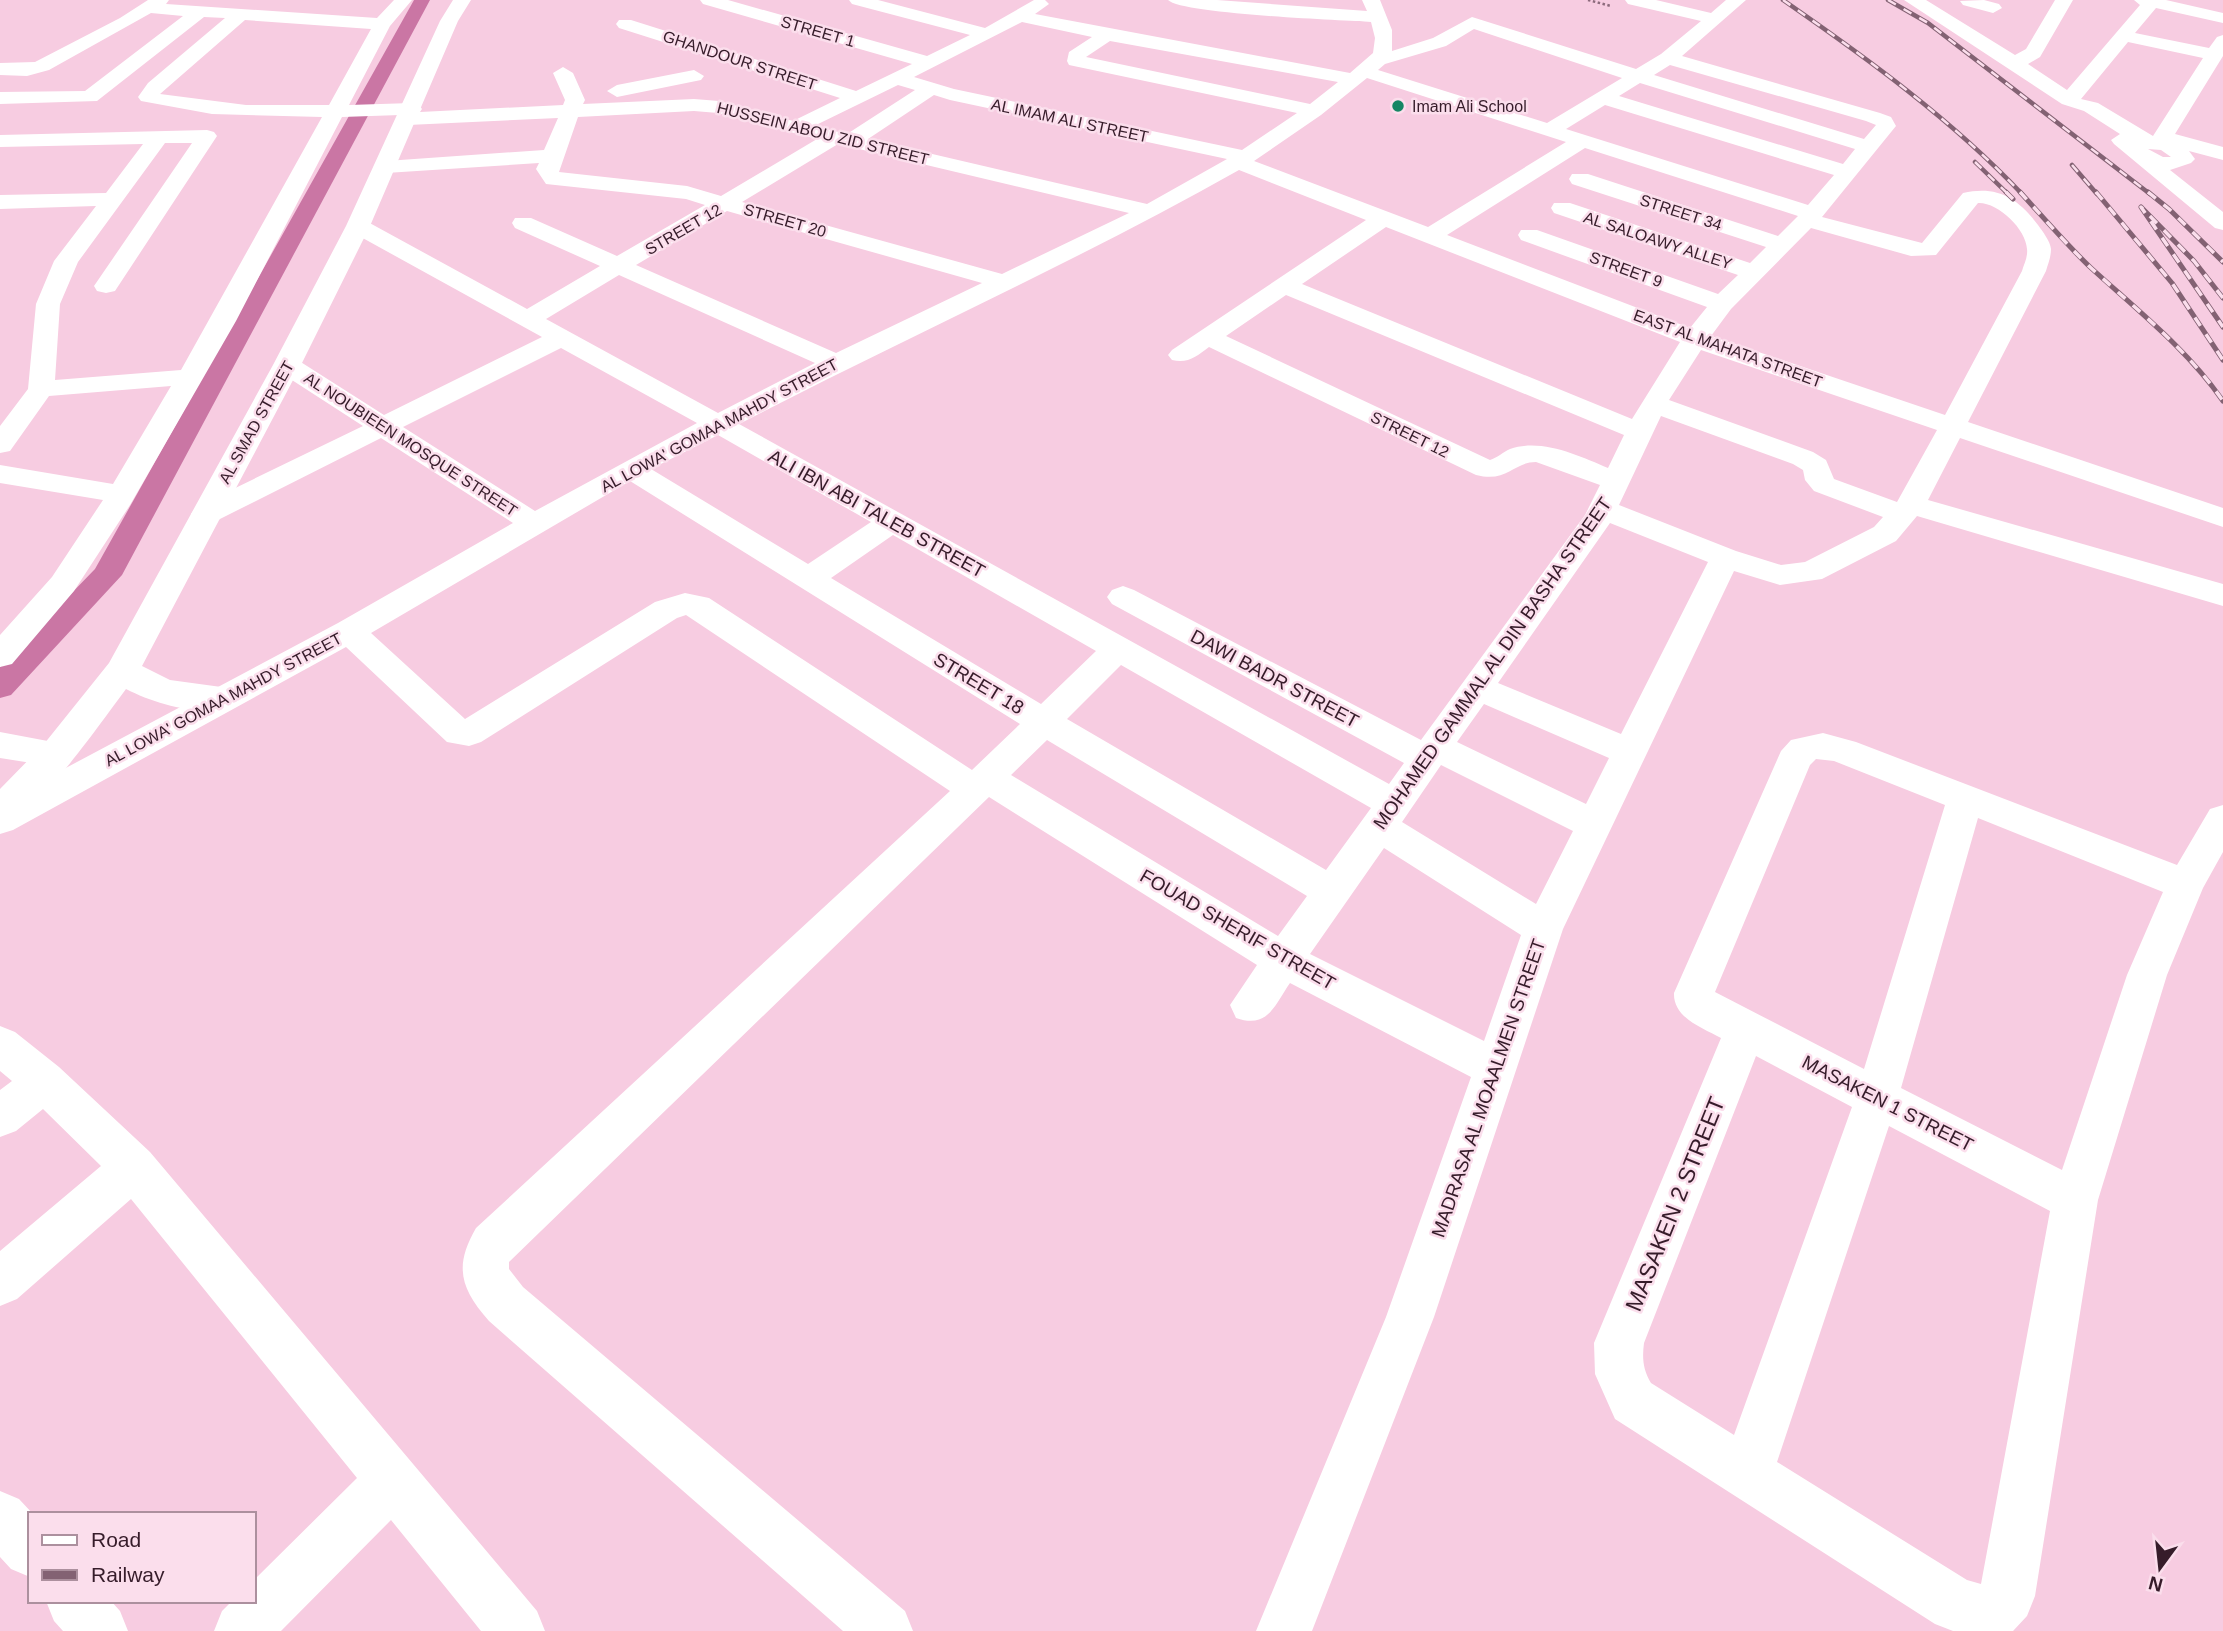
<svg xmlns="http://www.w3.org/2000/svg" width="2223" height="1631" font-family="Arial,sans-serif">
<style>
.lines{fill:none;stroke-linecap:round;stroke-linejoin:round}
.canal{fill:#ca76a4;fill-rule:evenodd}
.path{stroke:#8d6b7d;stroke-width:2.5;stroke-dasharray:2.5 2.5;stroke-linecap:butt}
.minor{fill:#fff;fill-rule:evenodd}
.highway{fill:#fff;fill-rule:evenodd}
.rail-far1-casing{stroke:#836273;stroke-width:4.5}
.rail-casing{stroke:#836273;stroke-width:5}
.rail-far1{stroke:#fbdeec;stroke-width:2.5;stroke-dasharray:9;stroke-linecap:butt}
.rail{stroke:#fbdeec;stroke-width:3.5;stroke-dasharray:10;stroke-linecap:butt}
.poi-dot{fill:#158664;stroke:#fbdeec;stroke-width:2.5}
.labels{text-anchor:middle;stroke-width:5;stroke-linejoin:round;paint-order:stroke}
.far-street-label{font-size:16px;fill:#361c2a;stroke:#fbdeec}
.far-poi-label{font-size:16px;fill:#361c2a;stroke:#fbdeec;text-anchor:start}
.street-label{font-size:19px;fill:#361c2a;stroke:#fbdeec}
.near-street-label{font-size:23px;fill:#361c2a;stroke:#fbdeec}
</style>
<rect width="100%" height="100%" fill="#f7cce1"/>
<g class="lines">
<path class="canal" d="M414,0h16l-308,575 -111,120 -11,3v-31l95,-98z"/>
<path class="path" d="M1588,0l23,6"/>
<path class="minor" d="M148,0h21l-3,4 211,14 17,-18h18l-22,26 -41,79 63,-2 7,2 3,4 -2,3 143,-7 2,-5 -12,-27 10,-6 10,6 12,27 -2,4 111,-5 25,2 74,20 47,-23 -221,-70 -3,-4 3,-4h12l225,71 56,-27 -209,-60 -3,-4h28l199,56 43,-21 -118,-31 -3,-4h29l107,28 49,-28h11l4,4 -14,10 315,59 23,-20 2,-15 -4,-16c-29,-2 -190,-8 -203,-22h49l150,11 -5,-11h18l12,30v21l41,-13 39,-21 164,52 25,-15 40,-33 -73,-17 -3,-4h31l55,13 15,-13h20l-64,56 198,57 11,4 5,9 -74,91 100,26 41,-50c34,-8 55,5 75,32 5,7 12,16 13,24 0,8 -3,15 -5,22l-78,151 255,86v19l-263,-89 -32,62 295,84v22l-306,-90 -21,25 -74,38 -42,6 -46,-14 -171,358 -129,388 -122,314h-56l130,-314 85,-240 -181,-94c-16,23 -22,46 -54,35l-6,-13 27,-40 -268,-168 -480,465v7l14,18 382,324 8,20h-70l-354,-310c-29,-33 -35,-55 -13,-93l474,-437 -264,-176 -9,3 -196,124 -12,4 -22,-4 -101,-95 -333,183 -13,4v-31l338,-180 175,-100 -132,-85 -165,83 -10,2 -10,-2 -5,-7 5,-7 167,-81 -85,-55 -4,-6 4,-6 9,-2 9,2 88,56 158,-78 -192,-106 -3,-5 3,-5h16l161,88 73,-43 -85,-38 -3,-5 3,-5h16l86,38 88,-51 -19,-6 -140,-15 -10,-15 3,-6 -153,10 -8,-1 -3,-5 3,-5 8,-1 158,-11 14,-32 -150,7 -7,-2 -3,-4 2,-4 -58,2 -106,204 -106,184 -56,86 -62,73 -12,3v-32l52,-58 51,-77 -103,-17v-18l113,19 58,-98 -122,10 -39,55 -10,2v-27l28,-37 8,-85 18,-43 42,-55 -96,3v-14l106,-2 37,-49 -143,3v-12l207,-5 7,2 3,4 -102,155 -9,2 -9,-2 -3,-5 98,-143h-27l-87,119 -18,42 -5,76 126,-10 141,-253 -110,-3 -71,-13 -3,-4 10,-14 77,-65 -21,-1 -107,84 -97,3v-12l85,-1 98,-75 -32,-3 -102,57 -22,6 -27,-1v-12l35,-1 85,-44zM245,20l126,9 -42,76h-83l-86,-11zM1022,22l70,15 -23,15 -2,9 2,4 228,48 -55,37 -288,-61 -40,-12zM1474,29l148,49 -75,45 -169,-53 7,-6 61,-18zM1110,41l228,41 -28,22 -224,-47zM1670,65l196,56 10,4 -12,14 -210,-64zM1367,78l199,64 -138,85 -174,-66 67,-46zM1640,83l215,66 -12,15 -224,-68zM898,85l17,5 -68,44 -33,-8zM934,95l16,5 277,59 -80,45 -279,-65zM1605,105l229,70 -26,30 -242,-76zM694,111l24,2 99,26 -96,57 -34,-10 -128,-14 19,-55zM838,144l291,69 -127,61 -260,-72zM1585,148l213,68 -20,20 -190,-62h-16l-3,5 3,5 194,63 -16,16 -180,-60h-16l-3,5 3,5 184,62 -20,19 -181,-64h-16l-3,5 3,5 186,67 -17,21 -243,-93zM1239,170l127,50 -194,130 -4,5 4,5c16,4 25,-4 37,-13l267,128c32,8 37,-13 60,-13l64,23 -15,30 -164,225 -287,-150 -11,-4 -11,4 -5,7 5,7 292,159 -15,21 -650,-360c166,-86 337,-162 500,-254zM1978,203c20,-1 48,26 49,46 1,8 -3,15 -5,22l-77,144 -234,-79 20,-27 80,-81 100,28 25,-1zM727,211l255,72 -146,70 -200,-88zM1386,227l294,115 -48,77 -330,-135zM619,275l196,88 -97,50 -172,-94zM1286,295l338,140 -16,33c-29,-12 -66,-30 -98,-19 -7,3 -13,9 -20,11l-264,-124zM561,348l136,75 -162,88 -132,-84zM1701,350l236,80 -40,72 -63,-23 -8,-19 -13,-8 -144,-52zM1661,416l132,48 10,6 2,10 9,11 69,26 -9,10 -69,35 -24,3 -45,-14 -117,-46zM718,435l153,87 -63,42 -157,-95zM630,481l390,243 -48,46 -263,-172 -24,-5 -30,9 -190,117 -94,-86zM1610,523l98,39 -87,172 -123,-51zM893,535l203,116 -55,53 -210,-126zM1121,665l250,143 -45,62 -259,-151zM1484,704l125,54 -23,46 -129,-62zM1047,740l260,156 -29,40 -267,-161zM1441,765l132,66 -37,73 -134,-82zM1384,848l137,87 -37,106 -174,-87z
M1904,0h22l89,55 11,-6 29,-49h18l-33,57 -12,7 39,26 73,-85 -6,-5h32l57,13v10l-67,-15 -21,25 74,15 8,-11 6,-2v21l-48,78 48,13v13l-34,-9 6,8 -4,4 -21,7 53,42v18l-8,-2 -101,-84 -3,-4 9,-6 -36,-23 -22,-7zM2128,42l75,16 -50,78 -55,-33 -17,-4zM2148,149l13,1 10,7h-8z
M1984,0l15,4 3,4 -9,5 -30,-8 -3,-4z
M694,70l10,6 -3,4 -84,17 -10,-6 10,-6z
M0,732l69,13 6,9 -6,9 -12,4 -57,-9z
M1823,733l33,9 321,123 33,-56 13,-4v47l-20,36 -36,87 -69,225 -63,396 -8,20 -14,15h-60l-18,-7 -320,-205 -20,-45 -1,-31 127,-305c-18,-10 -48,-20 -47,-45l107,-242 10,-11zM1816,759l18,2 111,44 -81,264 -149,-77 95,-227zM1978,818l185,74 -36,83 -65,195 -161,-82zM1756,1056l96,51 -118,328 -83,-52c-8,-13 -9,-25 -7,-40zM1889,1126l161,85 -69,373 -14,-4 -190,-118z
M0,1026l15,6 44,35 91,85 387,459 8,20h-64l-90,-111 -110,111h-67l8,-20 10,-10h22v-21l103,-102 -226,-279 -114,100 -17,7v-55l101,-85 -58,-57 -27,22 -16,6v-47l12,-9 -12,-10z
M0,1491l19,8 14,15h-3v63l-19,-8 -11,-12z
M46,1601h65l9,10 8,20h-65l-9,-10z"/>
<path class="highway" d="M453,0h18l-13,21 -88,205 -69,139 -159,301 28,14 66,9 5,9 -5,9c-34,10 -79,-2 -110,-18 -25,33 -90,128 -126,140v-40l44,-45 65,-81 164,-298 73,-139 94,-205z"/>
<g class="rail-far1-casing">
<path id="rail-far1" d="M1783,0c85,59 168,119 239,194
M1888,0l40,23 222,171
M1975,162l33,32
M2072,165l25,29"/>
</g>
<g class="rail-casing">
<path id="rail" d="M2006,192l7,7
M2020,192c23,25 46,52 70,75 47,43 97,82 133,134
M2096,192l76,91 51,77
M2148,192l21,17 54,53
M2223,298l-29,-37 -53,-54 82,120"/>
</g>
<use href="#rail-far1" class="rail-far1"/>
<use href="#rail" class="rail"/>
</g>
<circle class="poi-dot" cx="1398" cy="106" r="7"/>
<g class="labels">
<g class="far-street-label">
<text transform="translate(818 31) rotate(16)" y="6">STREET 1</text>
<text transform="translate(740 60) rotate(18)" y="6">GHANDOUR STREET</text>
<text transform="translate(1070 120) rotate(12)" y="6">AL IMAM ALI STREET</text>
<text transform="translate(823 133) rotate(14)" y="6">HUSSEIN ABOU ZID STREET</text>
<text transform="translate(1681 212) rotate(18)" y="6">STREET 34</text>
<text transform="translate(785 220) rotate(16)" y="6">STREET 20</text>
<text transform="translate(683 229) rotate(-30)" y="6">STREET 12</text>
<text transform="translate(1658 240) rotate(18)" y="6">AL SALOAWY ALLEY</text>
<text transform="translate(1626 269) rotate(20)" y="6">STREET 9</text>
<text transform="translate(1728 348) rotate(20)" y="6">EAST AL MAHATA STREET</text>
<text transform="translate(256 422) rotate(-61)" y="6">AL SMAD STREET</text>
<text transform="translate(719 425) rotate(-28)" y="6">AL LOWA' GOMAA MAHDY STREET</text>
<text transform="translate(1410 434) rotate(26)" y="6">STREET 12</text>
<text transform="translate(411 444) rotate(33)" y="6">AL NOUBIEEN MOSQUE STREET</text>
<text transform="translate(223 699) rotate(-28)" y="6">AL LOWA' GOMAA MAHDY STREET</text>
</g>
<g class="far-poi-label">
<text x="1412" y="112">Imam Ali School</text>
</g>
<g class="street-label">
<text transform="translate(877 513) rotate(29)" y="7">ALI IBN ABI TALEB STREET</text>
<text transform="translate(1492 663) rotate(-55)" y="7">MOHAMED GAMMAL AL DIN BASHA STREET</text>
<text transform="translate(1275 678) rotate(28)" y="7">DAWI BADR STREET</text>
<text transform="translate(979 683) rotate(31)" y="7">STREET 18</text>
<text transform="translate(1238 929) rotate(30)" y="7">FOUAD SHERIF STREET</text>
<text transform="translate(1488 1088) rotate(-71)" y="7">MADRASA AL MOAALMEN STREET</text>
<text transform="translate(1888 1103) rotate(27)" y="7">MASAKEN 1 STREET</text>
</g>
<g class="near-street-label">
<text transform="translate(1675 1204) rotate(-68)" y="8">MASAKEN 2 STREET</text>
</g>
</g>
<rect x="28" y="1512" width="228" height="91" fill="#fbdeec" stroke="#ac909e" stroke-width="2"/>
<rect x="42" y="1535" width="35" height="10" fill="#ffffff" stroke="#ac909e" stroke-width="2"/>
<text x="91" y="1547" font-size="21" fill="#361c2a">Road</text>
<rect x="42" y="1570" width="35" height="10" fill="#836273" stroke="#ac909e" stroke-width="2"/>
<text x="91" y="1582" font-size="21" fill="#361c2a">Railway</text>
<g transform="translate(2160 1568) rotate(195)" stroke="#fbdeec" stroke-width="5" paint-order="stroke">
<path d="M0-5L12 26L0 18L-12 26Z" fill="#361c2a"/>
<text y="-10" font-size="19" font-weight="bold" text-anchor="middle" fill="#361c2a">N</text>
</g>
</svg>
